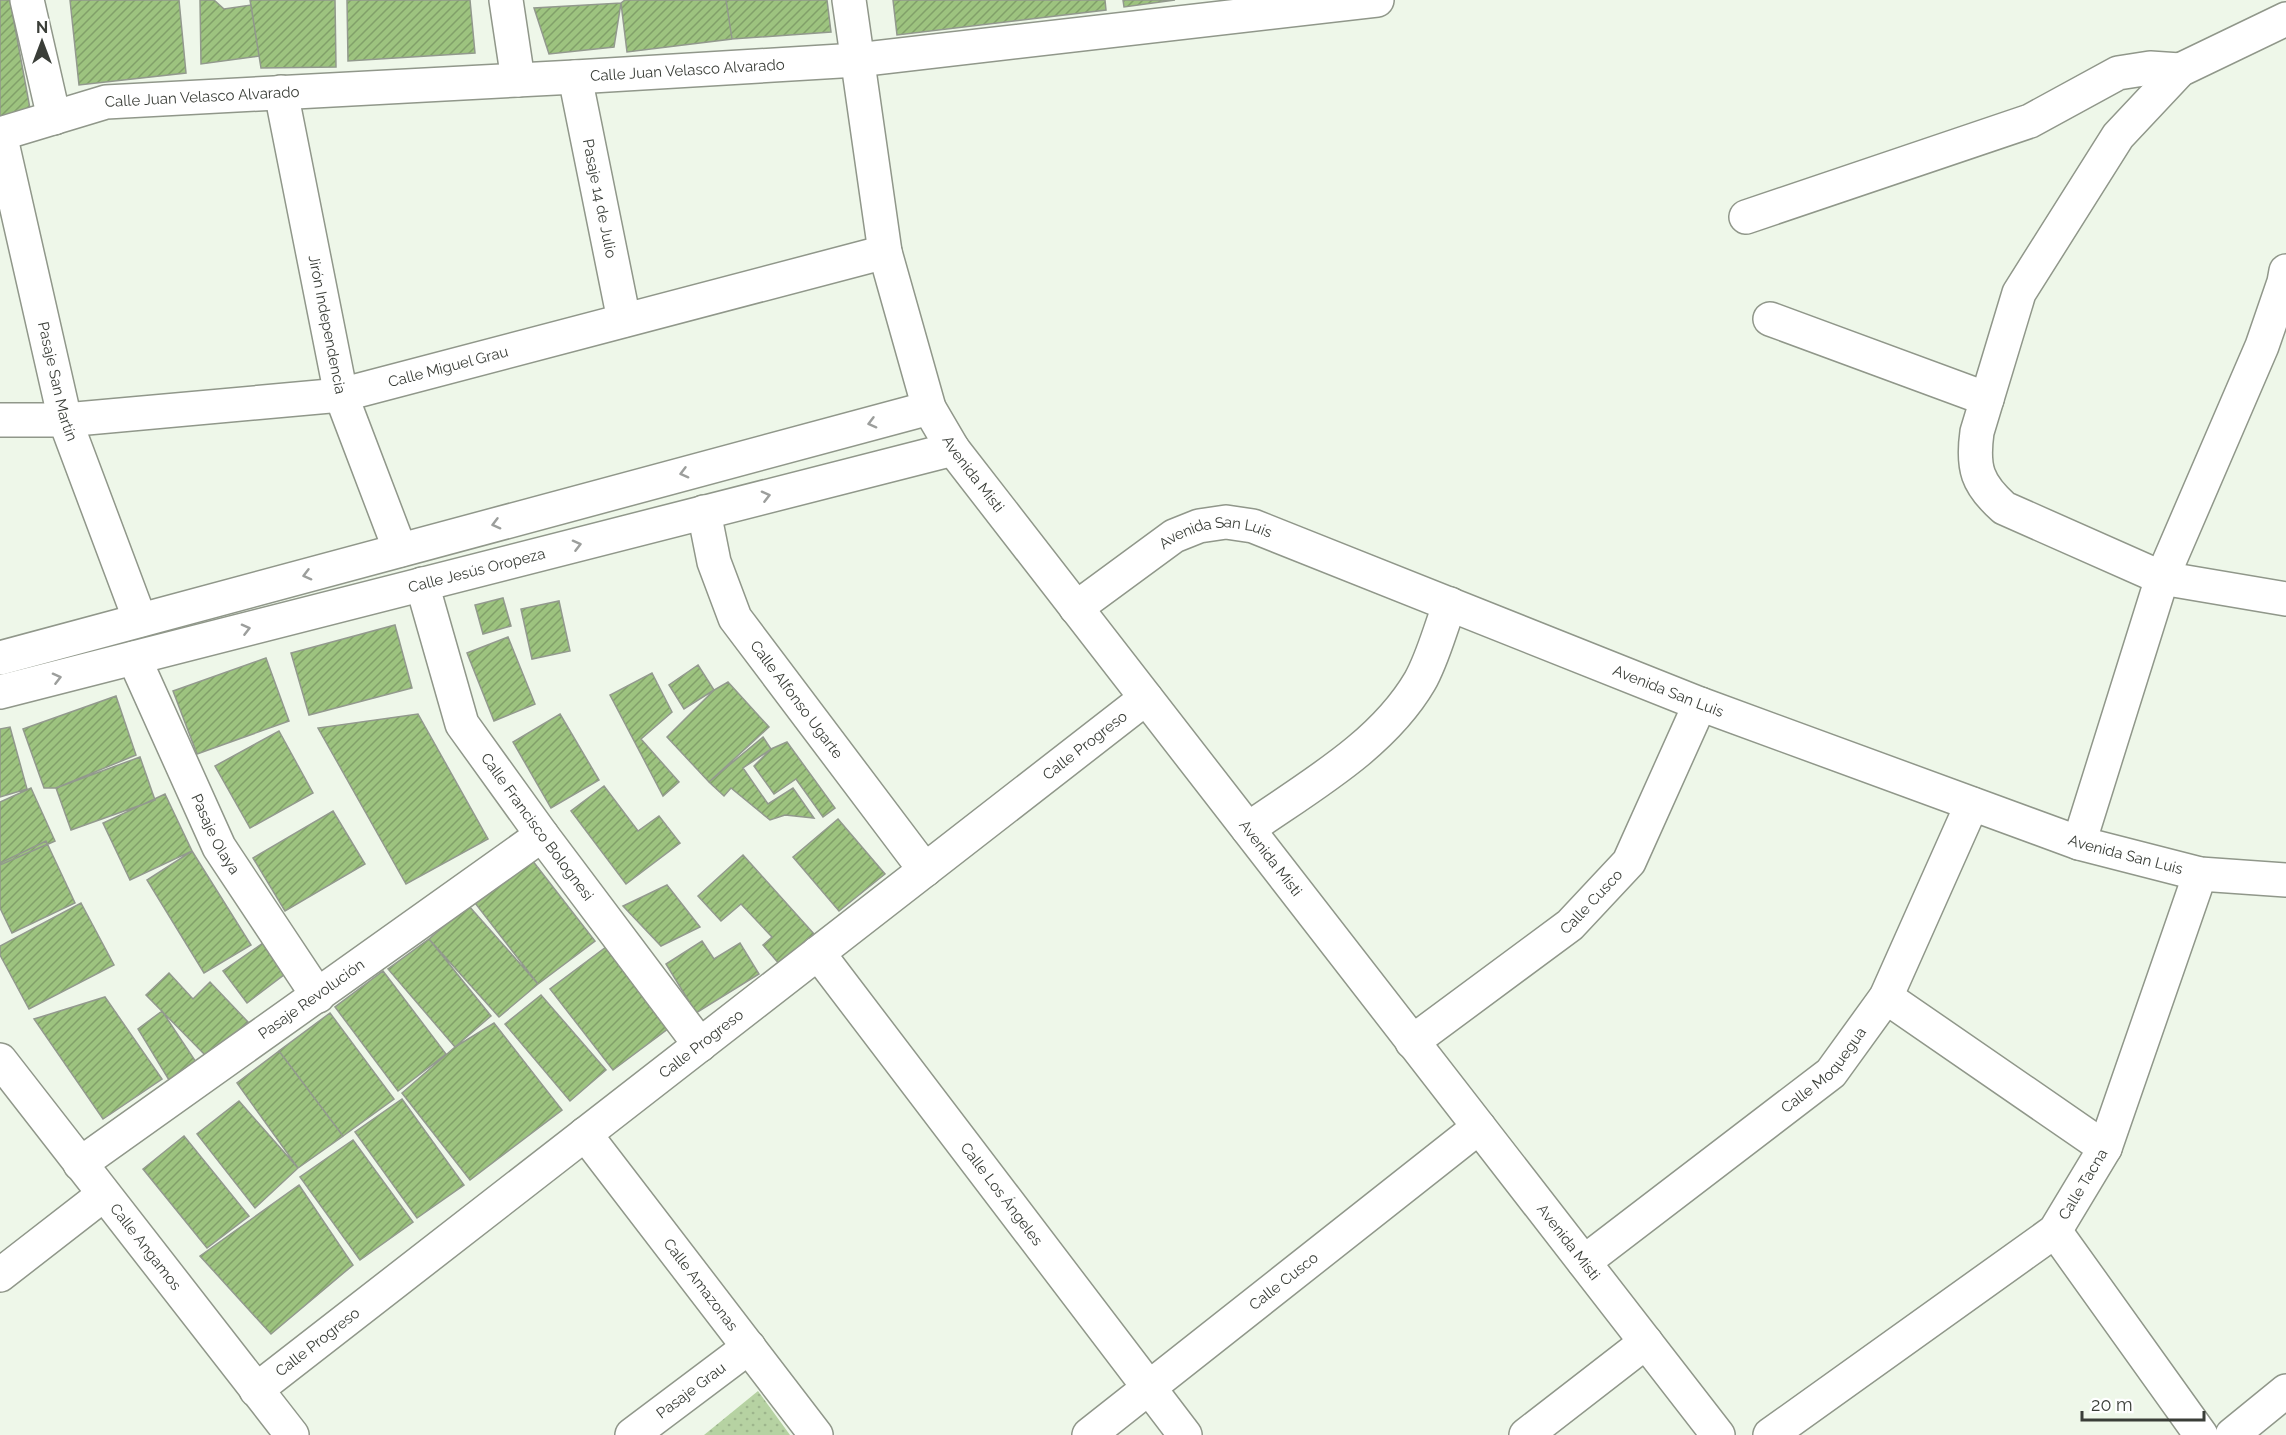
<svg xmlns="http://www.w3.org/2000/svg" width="2286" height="1435" font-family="Raleway,sans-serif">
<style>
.park{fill:url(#park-dots)}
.building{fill:url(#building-hatch);stroke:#92998d;stroke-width:1.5}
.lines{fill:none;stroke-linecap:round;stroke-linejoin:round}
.minor-casing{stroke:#90978a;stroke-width:36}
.minor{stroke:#fff;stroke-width:33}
.oneway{stroke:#9c9e9c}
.labels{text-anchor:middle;stroke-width:4.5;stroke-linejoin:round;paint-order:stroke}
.street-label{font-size:15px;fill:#3a3e38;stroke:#fff}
</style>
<defs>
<pattern id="park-dots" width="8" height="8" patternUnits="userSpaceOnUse" patternTransform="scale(1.5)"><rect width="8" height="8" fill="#b6d2a2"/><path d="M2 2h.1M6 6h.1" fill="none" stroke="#9db58c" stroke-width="1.8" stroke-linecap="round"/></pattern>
<pattern id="building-hatch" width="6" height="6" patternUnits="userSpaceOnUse" patternTransform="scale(1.5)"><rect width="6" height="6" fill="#9dc37f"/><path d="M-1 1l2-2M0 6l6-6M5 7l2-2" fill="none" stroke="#81a069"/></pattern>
</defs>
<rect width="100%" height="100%" fill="#eef7e9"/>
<path class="park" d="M758,1391l32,44h-86z"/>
<path class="building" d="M0,0h10l21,114 -31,9z
M70,0h109l7,73 -107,12z
M200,0h14l10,9 27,-4 8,51 -58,8z
M250,0h85l1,67 -75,1z
M347,0h123l5,53 -127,8z
M625,0h101l6,39 -105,13 -6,-49z
M726,0h101l4,32 -99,7z
M893,0h212l1,10 -209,25z
M1123,0h52l-51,7z
M621,3l-7,44 -65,7 -15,-46z
M503,598l8,28 -28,8 -8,-29z
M559,601l11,50 -38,8 -11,-50z
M395,625l17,63 -103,27 -18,-62z
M508,637l27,67 -41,17 -27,-68z
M266,658l23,63 -92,33 -24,-63z
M698,665l16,25 -30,19 -15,-24z
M652,673l20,39 -31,27 38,43 -16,14 -53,-101z
M728,682l41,45 -60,55 -42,-45 47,-47z
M116,696l20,59 -80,33h-12l-21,-59z
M418,714l70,125 -82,45 -88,-156z
M560,714l39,66 -48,28 -38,-66z
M10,727l17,62 -27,8v-68z
M279,731l34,62 -63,35 -35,-62z
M763,737l8,12 -28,19 25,36 25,-16 21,30 -29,-3 -15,5 -39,-32 -7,8 -15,-14z
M787,742l48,66 -12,9 -27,-38 -22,15 -20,-28 17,-17z
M140,757l15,43 -84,30 -15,-42z
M604,786l34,45 21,-15 21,27 -54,41 -55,-73z
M31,788l24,53 -55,24v-63z
M165,794l27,57 -62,29 -27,-57z
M333,811l32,53 -80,47 -32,-53z
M838,819l47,55 -46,37 -46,-54z
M46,841l29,62 -63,30 -12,-25v-45z
M192,851l59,94 -47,28 -57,-93z
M743,855l71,79 -34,31 -17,-20 9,-8 -31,-33 -20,17 -23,-25z
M532,860l63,81 -57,43 -63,-81z
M667,885l33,42 -39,19 -38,-40z
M81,903l33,62 -85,44 -29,-54v-9z
M468,905l70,79 -39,33 -70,-78z
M429,939l62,77 -36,31 -67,-78z
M702,941l12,18 26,-16 19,31 -63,39 -30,-49z
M263,943l22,31 -38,29 -24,-32z
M606,947l63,81 -56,42 -63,-81z
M383,971l63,83 -48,37 -63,-84z
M169,973l24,26 17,-17 38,40 -39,37 -63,-64z
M541,995l65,75 -36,31 -65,-77z
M105,997l57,82 -59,40 -69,-100z
M162,1011l34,51 -27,18 -31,-51z
M330,1013l64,86 -51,37 -64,-85z
M494,1023l68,87 -92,70 -68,-87 53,-46z
M279,1051l64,85 -45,32 -61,-85z
M402,1099l62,86 -47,33 -62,-86z
M239,1101l59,67 -43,40 -58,-74z
M184,1136l65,80 -42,32 -64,-79z
M353,1140l60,82 -53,38 -60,-83z
M299,1185l54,80 -82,69 -71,-78z"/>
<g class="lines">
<g class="minor-casing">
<g id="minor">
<path d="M27,0l27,118"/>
<path d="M506,0l12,80"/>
<path id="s1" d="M849,0l36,252 44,156 24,41 765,986"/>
<path d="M2286,19l-106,51 -62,66 -99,157 -42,139c-5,36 0,52 27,76l158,70 124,21"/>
<path id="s2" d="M575,77l49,243"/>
<path id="s3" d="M281,92l60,303 59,155"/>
<path id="s4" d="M0,134l106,-32 469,-25 282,-17 520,-60"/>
<path id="s5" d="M0,134l65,286 75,200"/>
<path d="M1746,217l284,-96 88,-48 32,-5 30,2"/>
<path d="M1770,319l217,80"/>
<path id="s6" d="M0,420h65l276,-25 544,-143"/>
<path id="s7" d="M704,512l10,50 21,56 190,252"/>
<path id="s8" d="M422,584l40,140 80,111 158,210"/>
<path id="s9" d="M1076,608l98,-72 25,-10 27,-4 27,4 447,178 379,139 121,31 86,6"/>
<path d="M0,658l929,-250"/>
<path id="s10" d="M134,658l85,189 99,149"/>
<path id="s11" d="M0,692l953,-243"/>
<path d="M1248,829c60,-42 134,-83 172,-148 13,-23 20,-52 30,-77"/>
<path d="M2079,843l83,-265 100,-232 22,-64 2,-11"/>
<path id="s12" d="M818,953l367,482"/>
<path d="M1886,997l219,151"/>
<path id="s13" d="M1412,1042l158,-117 59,-63 71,-158"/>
<path id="s14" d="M0,1060l292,375"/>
<path id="s15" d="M585,1134l231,301"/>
<path id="s16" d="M80,1164l462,-329"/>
<path d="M2055,1231l146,204"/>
<path id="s17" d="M1584,1262l247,-189 55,-76 86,-193"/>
<path d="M0,1275l103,-80"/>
<path id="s18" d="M256,1390l890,-692"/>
<path id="s19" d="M632,1435l117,-88"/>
<path id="s20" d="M1089,1435l390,-308"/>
<path d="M1526,1435l120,-93"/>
<path id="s21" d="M1770,1435l285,-204 50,-83 95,-274"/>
<path d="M2232,1435l54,-44"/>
</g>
</g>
<use href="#minor" class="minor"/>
</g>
<defs><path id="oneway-chevron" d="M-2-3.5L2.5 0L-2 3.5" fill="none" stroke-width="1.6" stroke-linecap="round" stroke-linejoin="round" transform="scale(1.5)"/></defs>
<g class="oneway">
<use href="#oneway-chevron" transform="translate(872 423) rotate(165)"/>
<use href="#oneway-chevron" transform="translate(684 473) rotate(165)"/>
<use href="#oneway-chevron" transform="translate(766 496) rotate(-14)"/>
<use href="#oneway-chevron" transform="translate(496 524) rotate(165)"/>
<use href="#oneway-chevron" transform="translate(577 545) rotate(-14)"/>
<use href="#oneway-chevron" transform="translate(307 575) rotate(165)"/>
<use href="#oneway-chevron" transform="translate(246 629) rotate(-14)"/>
<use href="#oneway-chevron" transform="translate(57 678) rotate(-14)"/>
</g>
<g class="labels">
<g class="street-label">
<text dy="5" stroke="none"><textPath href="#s4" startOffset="693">Calle Juan Velasco Alvarado</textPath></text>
<text dy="5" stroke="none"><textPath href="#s4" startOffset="207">Calle Juan Velasco Alvarado</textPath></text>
<text dy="5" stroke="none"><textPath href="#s2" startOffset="124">Pasaje 14 de Julio</textPath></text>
<text dy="5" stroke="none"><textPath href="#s3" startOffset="237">Jirón Independencia</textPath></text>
<text dy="5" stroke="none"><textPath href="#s6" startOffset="453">Calle Miguel Grau</textPath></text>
<text dy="5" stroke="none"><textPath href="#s5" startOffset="254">Pasaje San Martín</textPath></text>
<text dy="5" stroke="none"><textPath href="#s1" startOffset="496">Avenida Misti</textPath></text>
<text dy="5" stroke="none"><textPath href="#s9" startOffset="164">Avenida San Luis</textPath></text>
<text dy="5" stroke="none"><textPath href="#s11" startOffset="492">Calle Jesús Oropeza</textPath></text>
<text dy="5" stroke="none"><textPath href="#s9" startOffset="650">Avenida San Luis</textPath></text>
<text dy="5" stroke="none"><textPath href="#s7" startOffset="213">Calle Alfonso Ugarte</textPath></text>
<text dy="5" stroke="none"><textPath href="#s18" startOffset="1050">Calle Progreso</textPath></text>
<text dy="5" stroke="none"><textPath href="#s8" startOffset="273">Calle Francisco Bolognesi</textPath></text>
<text dy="5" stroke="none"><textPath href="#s10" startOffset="194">Pasaje Olaya</textPath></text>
<text dy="5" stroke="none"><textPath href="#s9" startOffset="1136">Avenida San Luis</textPath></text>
<text dy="5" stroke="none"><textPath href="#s1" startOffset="982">Avenida Misti</textPath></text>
<text dy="5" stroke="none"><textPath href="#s13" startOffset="228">Calle Cusco</textPath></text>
<text dy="5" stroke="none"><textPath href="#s16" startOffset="284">Pasaje Revolución</textPath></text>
<text dy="5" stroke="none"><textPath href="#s18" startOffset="564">Calle Progreso</textPath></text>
<text dy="5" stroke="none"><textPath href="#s17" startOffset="308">Calle Moquegua</textPath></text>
<text dy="5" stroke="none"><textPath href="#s21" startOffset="405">Calle Tacna</textPath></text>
<text dy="5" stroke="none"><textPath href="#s12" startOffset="303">Calle Los Ángeles</textPath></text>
<text dy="5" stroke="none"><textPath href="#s1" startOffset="1468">Avenida Misti</textPath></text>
<text dy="5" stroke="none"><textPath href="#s14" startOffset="237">Calle Angamos</textPath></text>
<text dy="5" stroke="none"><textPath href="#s20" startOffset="248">Calle Cusco</textPath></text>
<text dy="5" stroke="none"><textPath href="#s15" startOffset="190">Calle Amazonas</textPath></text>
<text dy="5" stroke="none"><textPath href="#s18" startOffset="78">Calle Progreso</textPath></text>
<text dy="5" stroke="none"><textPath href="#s19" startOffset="74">Pasaje Grau</textPath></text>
</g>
</g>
<g transform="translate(42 42)" stroke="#ffffff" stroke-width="4.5" paint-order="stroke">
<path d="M0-4.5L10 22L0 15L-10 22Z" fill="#3a3e38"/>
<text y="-9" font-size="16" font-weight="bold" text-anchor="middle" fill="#3a3e38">N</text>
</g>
<path d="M2082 1411v9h122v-9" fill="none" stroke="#3a3e38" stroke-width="3"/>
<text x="2091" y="1411" font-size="18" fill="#3a3e38" stroke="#ffffff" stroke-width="4.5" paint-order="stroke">20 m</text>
</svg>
